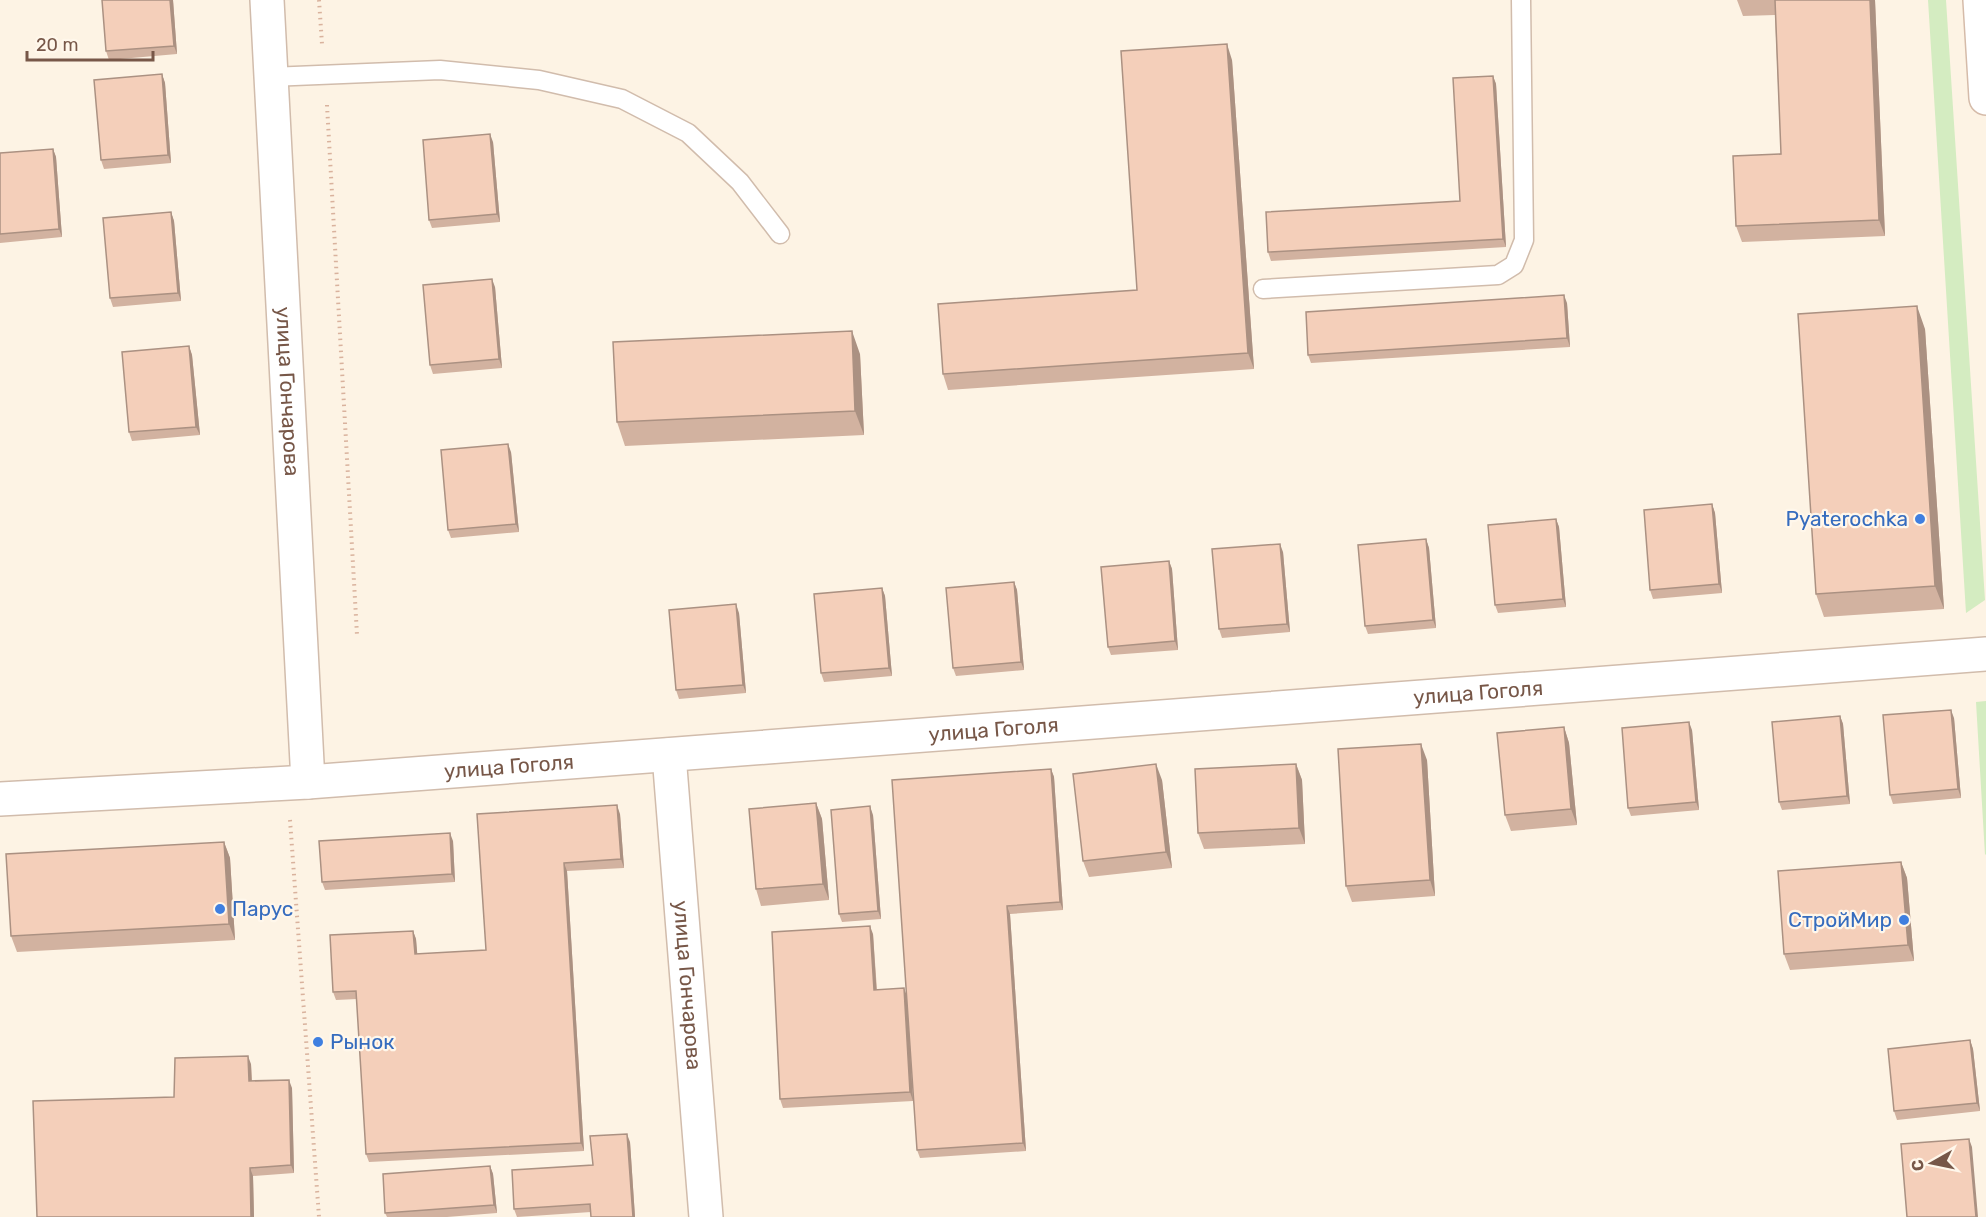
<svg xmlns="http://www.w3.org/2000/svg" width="1986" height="1217" font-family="Rubik,sans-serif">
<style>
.green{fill:#d4ecc1}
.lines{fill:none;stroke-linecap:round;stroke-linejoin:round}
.service-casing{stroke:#d1bcac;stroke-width:21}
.minor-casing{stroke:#d1bcac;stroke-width:36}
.secondary-casing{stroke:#d5bba9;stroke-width:36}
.path{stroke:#d9b29d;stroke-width:4;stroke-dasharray:1.5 4.5;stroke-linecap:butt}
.service{stroke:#fff;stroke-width:18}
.minor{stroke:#fff;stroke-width:33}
.secondary{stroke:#fff;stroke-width:33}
.wall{fill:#d2b2a0}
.shaded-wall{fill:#ab9182}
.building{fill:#f4cfba;stroke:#ab9182;stroke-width:1.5}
.shop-dot{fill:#3f7fe0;stroke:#fff7eb;stroke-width:2}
.labels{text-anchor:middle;stroke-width:4.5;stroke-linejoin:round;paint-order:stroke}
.street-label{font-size:21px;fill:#775748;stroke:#fff7eb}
.shop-label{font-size:21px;fill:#366cbe;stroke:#fff7eb;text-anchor:end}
</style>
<rect width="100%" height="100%" fill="#fdf3e4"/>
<path class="green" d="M1928,0h18l39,600 -19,13z
M1986,701v153l-1,1 -9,-153z"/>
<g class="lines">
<g class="service-casing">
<path id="service" d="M270,77l170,-7 99,10 83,19 66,34 52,49 40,52
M1263,289l235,-14 16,-10 10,-25 -3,-240"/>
</g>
<g class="minor-casing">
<g id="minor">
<path id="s1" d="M267,0l41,782"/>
<path id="s2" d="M669,755l37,462"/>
<path id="s3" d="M0,799l308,-17 1678,-128"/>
</g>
</g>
<g class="secondary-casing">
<path id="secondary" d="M1980,0l6,98"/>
</g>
<path class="path" d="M319,0l3,44
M327,105l30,530
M290,820l29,397"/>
<use href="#service" class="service"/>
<use href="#minor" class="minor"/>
<use href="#secondary" class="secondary"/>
</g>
<path class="wall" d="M173,0l4,54 -68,6 -3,-9z
M1737,0h138l10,236 -143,6 -6,-16 45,-72 -6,-139 -32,1z
M1232,60l22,309 -306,21 -5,-16 194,-84z
M162,74l3,9 6,80 -67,6 -3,-9z
M1493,76l3,8 10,163 -235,14 -3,-9 192,-51z
M493,142l7,80 -68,6 -3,-8z
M53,149l3,8 6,80 -62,6v-90z
M171,212l3,9 7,80 -68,6 -3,-9z
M495,287l7,81 -69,6 -3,-9z
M1567,303l3,44 -259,16 -3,-8z
M1925,329l19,280 -120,8 -8,-23z
M189,346l3,9 8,80 -68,6 -3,-9z
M860,354l4,81 -239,11 -8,-24z
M511,452l8,80 -68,6 -3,-8z
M1712,504l3,9 7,80 -69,6 -3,-9z
M1556,519l3,8 7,80 -68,6 -3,-8z
M1426,539l3,9 7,80 -68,6 -3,-8z
M1283,552l7,80 -68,6 -3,-9z
M1169,561l3,8 6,81 -67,5 -3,-8z
M1014,582l3,8 7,80 -68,6 -3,-8z
M882,588l3,8 7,80 -68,6 -3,-9z
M739,613l7,80 -67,6 -3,-9z
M1840,716l3,8 7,80 -68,6 -3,-8z
M1954,718l7,80 -68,6 -3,-9z
M1564,727l5,16 8,82 -66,6 -6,-16z
M1692,730l7,80 -68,6 -3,-8z
M1427,760l8,136 -83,6 -6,-16z
M1296,764l6,16 3,64 -101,5 -6,-16z
M1051,769l3,8 9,133 -53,4 16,237 -106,7 -3,-8 -8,-125 4,76 -130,7 -3,-9 93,-165 4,56 30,5z
M1162,780l10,88 -83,9 -6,-16z
M816,803l6,16 7,81 -68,6 -5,-17z
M477,814h143l4,54 -57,3 17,280 -215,11 -3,-8 -9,-155 -21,1 -3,-8 80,-61 3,8 1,15 69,-4z
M873,815l8,104 -39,3 -3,-8z
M453,841l2,41 -130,8 -3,-8z
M224,842l6,16 5,82 -218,12 -6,-16z
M1901,862l6,16 7,83 -124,9 -6,-16z
M1970,1040l3,9 7,62 -83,9 -3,-9z
M251,1064l1,17 40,7 2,85 -41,3 1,41h-217l137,-120z
M630,1142l5,75h-44v-5l-74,5 -3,-8 79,-44z
M490,1166l3,8 4,39 -50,4h-60l-2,-4z"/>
<path class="shaded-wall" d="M170,0h3l4,54 -3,-8z
M1870,0h5l10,236 -6,-16z
M1227,44l5,16 22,309 -6,-16z
M162,74l3,9 6,80 -3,-8z
M1493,76l3,8 10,163 -3,-8z
M490,134l3,8 7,80 -3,-8z
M53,149l3,8 6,80 -3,-8z
M171,212l3,9 7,80 -3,-8z
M492,279l3,8 7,81 -3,-9z
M1564,295l3,8 3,44 -3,-9z
M1917,306l8,23 19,280 -9,-23z
M852,331l8,23 4,81 -9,-24z
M189,346l3,9 8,80 -4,-8z
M508,444l3,8 8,80 -3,-8z
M1712,504l3,9 7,80 -3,-9z
M1556,519l3,8 7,80 -3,-8z
M1426,539l3,9 7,80 -3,-8z
M1280,544l3,8 7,80 -3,-8z
M1169,561l3,8 6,81 -3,-9z
M1014,582l3,8 7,80 -3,-8z
M882,588l3,8 7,80 -3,-8z
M736,604l3,9 7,80 -3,-8z
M1951,710l3,8 7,80 -3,-9z
M1840,716l3,8 7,80 -3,-8z
M1689,722l3,8 7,80 -3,-8z
M1564,727l5,16 8,82 -6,-16z
M1421,744l6,16 8,136 -5,-16z
M1156,764l6,16 10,88 -6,-16z
M1296,764l6,16 3,64 -6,-16z
M1051,769l3,8 9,133 -3,-8z
M816,803l6,16 7,81 -6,-16z
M617,805l3,9 4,54 -3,-9z
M870,806l3,9 8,104 -3,-8z
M450,833l3,8 2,41 -3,-8z
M224,842l6,16 5,82 -6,-16z
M1901,862l6,16 7,83 -6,-16z
M564,863l3,8 17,280 -3,-8z
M1007,906l3,8 16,237 -3,-8z
M870,926l3,8 4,64 -3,-8z
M413,931l3,8 2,23 -3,-8z
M904,988l3,8 6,105 -3,-9z
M1970,1040l3,9 7,62 -3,-8z
M248,1056l3,8 1,25 -3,-8z
M289,1080l3,8 2,85 -3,-8z
M627,1134l3,8 5,75h-2z
M1969,1139l3,8 6,70h-2z
M490,1166l3,8 4,39 -3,-8z
M250,1168l3,8 1,41h-3z"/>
<path class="building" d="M102,0h68l4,46 -68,5z
M1775,0h95l9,220 -143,6 -3,-70 48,-2z
M1227,44l21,309 -305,21 -5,-70 199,-14 -16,-239z
M162,74l6,81 -67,5 -7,-80z
M1493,76l10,163 -235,13 -2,-40 194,-11 -7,-123z
M490,134l7,80 -68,6 -6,-80z
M53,149l6,80 -59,5v-81z
M171,212l7,81 -68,5 -7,-80z
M492,279l7,80 -69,6 -7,-80z
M1564,295l3,43 -259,17 -2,-43z
M1917,306l18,280 -119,8 -18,-280z
M852,331l3,80 -238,11 -4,-80z
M189,346l7,81 -67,5 -7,-80z
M508,444l8,80 -68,6 -7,-80z
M1712,504l7,80 -69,6 -6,-80z
M1556,519l7,80 -68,6 -7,-80z
M1426,539l7,81 -68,6 -7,-81z
M1280,544l7,80 -68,5 -7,-80z
M1169,561l6,80 -67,6 -7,-80z
M1014,582l7,80 -68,6 -7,-80z
M882,588l7,80 -68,5 -7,-79z
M736,604l7,81 -67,5 -7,-80z
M1951,710l7,79 -68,6 -7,-80z
M1840,716l7,80 -68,6 -7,-80z
M1689,722l7,80 -68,6 -6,-80z
M1564,727l7,82 -66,6 -8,-82z
M1421,744l9,136 -84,6 -8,-137z
M1156,764l10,88 -83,9 -10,-87z
M1296,764l3,64 -101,5 -3,-64z
M1051,769l9,133 -53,4 16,237 -106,7 -25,-370z
M816,803l7,81 -67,5 -7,-80z
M617,805l4,54 -57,4 17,280 -215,11 -10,-163 -23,1 -3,-57 83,-4 2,23 71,-4 -9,-136z
M870,806l8,105 -39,3 -8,-104z
M450,833l2,41 -130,8 -3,-41z
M224,842l5,82 -218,12 -5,-82z
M1901,862l7,83 -124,9 -6,-83z
M870,926l4,64 30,-2 6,104 -130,7 -8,-167z
M1970,1040l7,63 -83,8 -6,-62z
M248,1056l1,25 40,-1 2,85 -41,3 1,49h-214l-4,-116 141,-4 1,-39z
M627,1134l6,83h-42l-1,-13 -76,5 -2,-39 81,-5 -3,-29z
M1969,1139l7,78h-69l-6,-73z
M490,1166l4,39 -109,8 -2,-39z"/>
<g class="shop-dot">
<circle cx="1920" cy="519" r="6"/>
<circle cx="220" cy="909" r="6"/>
<circle cx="1904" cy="920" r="6"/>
<circle cx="318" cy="1042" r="6"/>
</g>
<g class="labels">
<g class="street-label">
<text dy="7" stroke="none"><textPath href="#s1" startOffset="392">улица Гончарова</textPath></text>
<text dy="7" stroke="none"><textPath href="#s3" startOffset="1482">улица Гоголя</textPath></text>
<text dy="7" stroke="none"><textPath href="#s3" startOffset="996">улица Гоголя</textPath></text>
<text dy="7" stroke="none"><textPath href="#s3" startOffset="510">улица Гоголя</textPath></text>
<text dy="7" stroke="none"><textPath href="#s2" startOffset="231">улица Гончарова</textPath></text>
</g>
<g class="shop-label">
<text x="1908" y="526">Pyaterochka</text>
<text x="232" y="916" text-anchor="start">Парус</text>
<text x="1892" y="927">СтройМир</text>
<text x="330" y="1049" text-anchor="start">Рынок</text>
</g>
</g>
<g transform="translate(1932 1163) rotate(261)" stroke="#fff7eb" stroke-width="4.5" paint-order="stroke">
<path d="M0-4.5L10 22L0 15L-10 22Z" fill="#775748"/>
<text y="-9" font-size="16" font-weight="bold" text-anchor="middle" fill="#775748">С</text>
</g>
<path d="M27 51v9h126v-9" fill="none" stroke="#775748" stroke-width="3"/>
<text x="36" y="51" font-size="18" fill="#775748" stroke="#fff7eb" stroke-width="4.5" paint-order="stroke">20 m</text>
</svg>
